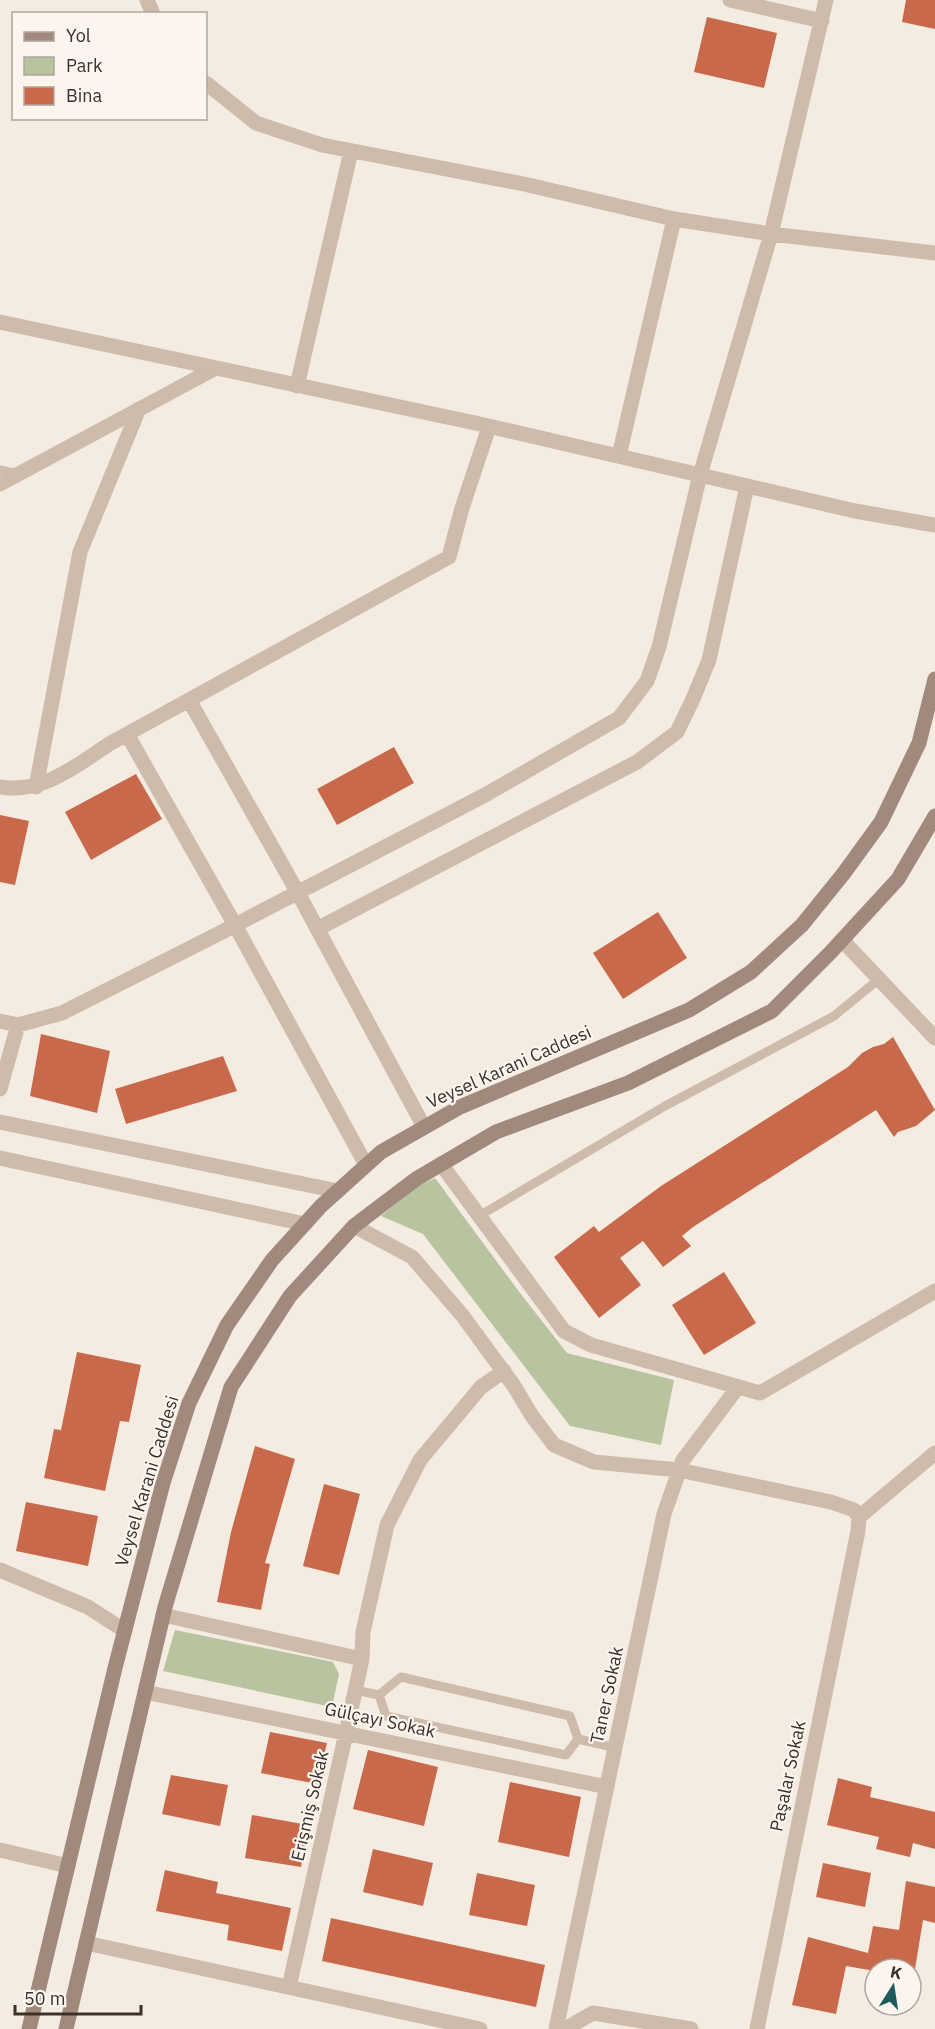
<svg xmlns="http://www.w3.org/2000/svg" width="935" height="2029" font-family="'IBM Plex Sans',sans-serif">
<style>
.green{fill:#b8c4a0}
.building{fill:#c8694b}
.lines{fill:none;stroke-linecap:round;stroke-linejoin:round}
.service{stroke:#cdbbac;stroke-width:9}
.minor{stroke:#cdbbac;stroke-width:15}
.tertiary{stroke:#cdbbac;stroke-width:15}
.secondary{stroke:#a18a7d;stroke-width:15}
.labels{text-anchor:middle;stroke-width:4.5;stroke-linejoin:round;paint-order:stroke}
.street-label{font-size:18px;fill:#3b302b;stroke:#fbf5ee}
</style>
<rect width="100%" height="100%" fill="#f4ebe1"/>
<path class="green" d="M435,1178l85,115 47,60 107,27 -13,65 -91,-19 -147,-192 -42,-18 35,-29z
M175,1630l158,32 6,12 -7,33 -169,-36z"/>
<path class="building" d="M906,0h29v29l-33,-7z
M707,17l70,16 -13,55 -70,-16z
M394,747l20,36 -77,42 -20,-36z
M136,774l26,45 -71,41 -26,-48z
M0,815l29,6 -14,64 -15,-3z
M658,912l29,46 -64,41 -30,-46z
M41,1034l69,17 -13,62 -67,-17z
M893,1037l42,73 -19,16 -18,6 -4,5 -18,-27 -183,117 -11,9 9,10 -28,21 -20,-26 -23,17 21,27 -42,33 -45,-61 40,-31 5,6 62,-46 187,-119 14,-14 11,-6 11,-3z
M223,1056l14,35 -111,33 -11,-35z
M724,1272l32,51 -52,32 -32,-50z
M77,1352l64,13 -12,57 -9,-1 -15,70 -61,-13 10,-49 7,1z
M255,1446l40,13 -30,104 5,1 -9,46 -44,-8 14,-70z
M324,1484l36,10 -21,81 -36,-9z
M26,1502l72,14 -10,50 -72,-15z
M270,1732l57,11 -10,41 -56,-11z
M368,1750l70,17 -14,59 -71,-17z
M171,1775l57,10 -8,41 -58,-12z
M838,1778l34,9 -2,10 65,15v37l-22,-6 -3,14 -34,-8 3,-12 -52,-12z
M510,1782l71,15 -12,60 -71,-15z
M252,1815l56,10 -7,42 -56,-9z
M373,1849l60,14 -10,43 -60,-14z
M823,1863l48,10 -6,34 -49,-10z
M165,1870l53,12 -2,11 75,15 -9,43 -55,-11 2,-15 -73,-14z
M477,1873l58,12 -8,41 -58,-11z
M906,1881l29,6v36l-12,-3 -8,49h-40v2l-29,-5 -10,48 -44,-9 16,-68 60,16 5,-27 26,4z
M331,1918l214,47 -9,42 -214,-46z"/>
<g class="lines">
<path class="service" d="M0,470l18,4
M479,1216l186,-110 169,-90 45,-37
M401,1677l169,39 8,23 -12,16 -180,-39 -7,-21z
M355,1690l24,5
M578,1739l38,9"/>
<path class="minor" d="M147,0l6,14
M730,0l92,21
M206,83l50,40 66,22 202,39 150,35 97,15 164,19
M297,386l54,-235
M619,456l55,-237
M0,484l214,-115
M189,700l109,193 126,234
M127,734l108,191 131,240
M0,787c42,7 76,-21 109,-43l340,-187 13,-49 27,-81
M36,787l44,-235 59,-143
M317,929l320,-167 40,-30 16,-33 16,-39 38,-174
M842,940l93,98
M0,1021l18,4 44,-12 160,-81 263,-137 134,-77 28,-37 12,-34 41,-172 71,-241 55,-234
M0,1089l18,-64
M441,1164l123,167 27,14 169,48 175,-102
M354,1226l58,31 50,58 52,71 18,30 22,29 40,17 85,8 152,32 23,8 5,7 -1,14 -101,498
M859,1517l76,-64
M0,1570l88,37 37,24
M163,1615l199,44
M145,1692l462,95
M0,1850l68,16
M86,1943l394,86
M289,1987l57,-254 16,-74 1,-27 24,-107 33,-65 61,-73 23,-16
M556,2029l108,-515 19,-54 55,-73
M565,2029l28,-16 98,16"/>
<path class="tertiary" d="M0,322l480,102 375,87 80,14
M0,1122l338,69
M0,1158l305,66"/>
<path class="secondary" d="M29,2029l86,-361 48,-185 26,-80 38,-78 45,-65 49,-54 60,-54 79,-45 229,-97 62,-38 51,-47 42,-52 37,-51 38,-79 16,-64
M66,2029l99,-422 66,-220 59,-91 64,-70 62,-47 80,-47 132,-49 144,-72 58,-58 68,-74 37,-63"/>
</g>
<g class="labels">
<g class="street-label">
<text transform="translate(509 1067) rotate(-24)" y="6">Veysel Karani Caddesi</text>
<text transform="translate(147 1481) rotate(-73)" y="6">Veysel Karani Caddesi</text>
<text transform="translate(607 1695) rotate(-78)" y="6">Taner Sokak</text>
<text transform="translate(380 1720) rotate(12)" y="6">Gülçayı Sokak</text>
<text transform="translate(788 1776) rotate(-78)" y="6">Paşalar Sokak</text>
<text transform="translate(310 1806) rotate(-77)" y="6">Erişmiş Sokak</text>
</g>
</g>
<rect x="12" y="12" width="195" height="108" fill="#fbf5ee" stroke="#aea6a0" stroke-width="1.5"/>
<rect x="24" y="32" width="30" height="9" fill="#a18a7d" stroke="#aea6a0" stroke-width="1.5"/>
<text x="66" y="42" font-size="18" fill="#3b302b">Yol</text>
<rect x="24" y="57" width="30" height="18" fill="#b8c4a0" stroke="#aea6a0" stroke-width="1.5"/>
<text x="66" y="72" font-size="18" fill="#3b302b">Park</text>
<rect x="24" y="87" width="30" height="18" fill="#c8694b" stroke="#aea6a0" stroke-width="1.5"/>
<text x="66" y="102" font-size="18" fill="#3b302b">Bina</text>
<g transform="translate(893 1987) rotate(12)"><circle r="28" fill="#fbf5ee" stroke="#aea6a0" stroke-width="1.5"/>
<path d="M0-4.5L10 22L0 15L-10 22Z" fill="#1f5a5e"/>
<text y="-9" font-size="16" font-weight="bold" text-anchor="middle" fill="#3b302b">K</text>
</g>
<path d="M15 2005v9h126v-9" fill="none" stroke="#3b302b" stroke-width="3"/>
<text x="24" y="2005" font-size="18" fill="#3b302b" stroke="#fbf5ee" stroke-width="4.5" paint-order="stroke">50 m</text>
</svg>
